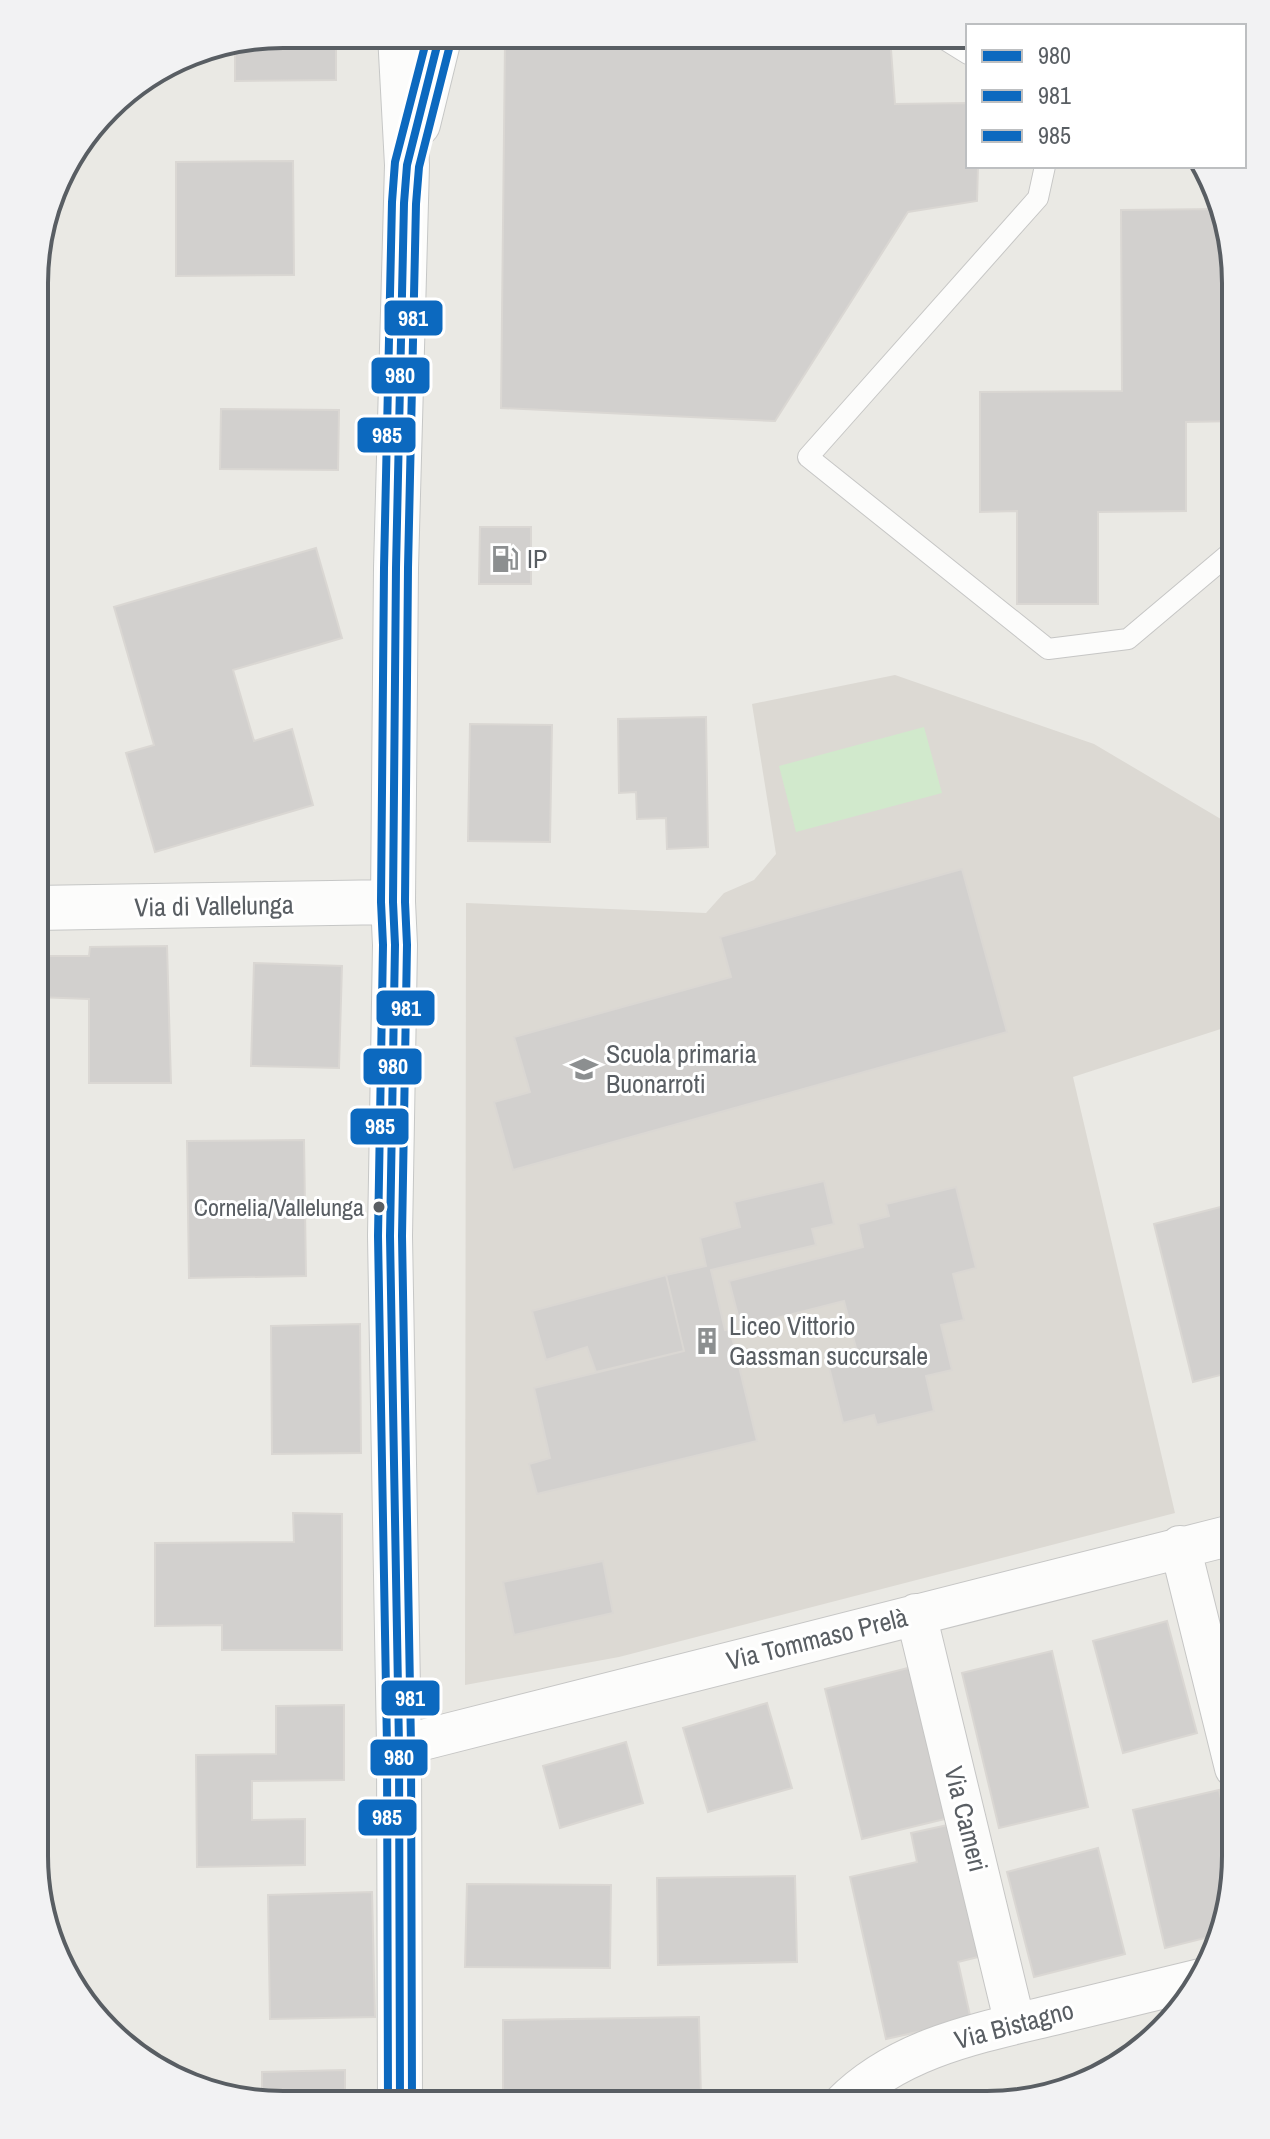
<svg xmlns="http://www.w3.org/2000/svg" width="1270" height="2139" font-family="'Archivo Narrow',sans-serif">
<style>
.education{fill:#dcd9d3}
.green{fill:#d1e9cc}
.building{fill:#d2d0ce;stroke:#dad7d3;stroke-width:2}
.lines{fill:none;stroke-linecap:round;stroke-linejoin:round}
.lane-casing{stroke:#c6c6c5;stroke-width:22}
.street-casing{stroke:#c6c6c5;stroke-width:42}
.secondary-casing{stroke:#c6c7c6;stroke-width:46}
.lane{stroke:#fcfcfb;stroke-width:20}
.street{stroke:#fcfcfb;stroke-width:40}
.secondary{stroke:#fcfcfb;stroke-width:44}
.bus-1-casing{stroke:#fff;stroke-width:14}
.bus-2-casing{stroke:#fff;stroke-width:14}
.bus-3-casing{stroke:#fff;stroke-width:14}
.bus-1{stroke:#0c69bf;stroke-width:8}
.bus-2{stroke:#0c69bf;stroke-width:8}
.bus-3{stroke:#0c69bf;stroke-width:8}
.bus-dot{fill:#595e63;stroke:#fff;stroke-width:3}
.labels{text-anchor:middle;stroke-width:6;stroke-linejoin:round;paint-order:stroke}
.bus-label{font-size:24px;fill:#595e63;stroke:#fff;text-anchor:end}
.poi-label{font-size:26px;fill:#595e63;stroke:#fff;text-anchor:start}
.street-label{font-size:26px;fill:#595e63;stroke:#fff}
.rim{fill:none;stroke:#595e63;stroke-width:4}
.line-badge{stroke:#fff;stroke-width:3}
.badge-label{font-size:22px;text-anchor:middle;font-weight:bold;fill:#fff}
</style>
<rect width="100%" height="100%" fill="#eae9e4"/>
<path class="education" d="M895,675l199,69 142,84v196l-163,53 102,436 -556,144 -154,28 1,-782 240,10 18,-20 30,-13 22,-26 -24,-150z"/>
<path class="green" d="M924,727l18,66 -146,39 -17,-66z"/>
<path class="building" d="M283,34h53v46l-101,1v-37z
M665,35l225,1 5,68 73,-1v63h10l-1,35 -69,11 -133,209 -274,-13 4,-366z
M293,161l1,114 -118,1v-114z
M1221,209l15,74v138l-50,1v89l-88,1v92h-81v-93l-37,1v-120l142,-1 -1,-181z
M36,370h6l2,112 -8,1z
M221,409l118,1 -1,60 -118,-1z
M480,527h51v57h-52z
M316,548l26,90 -109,32 21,71 38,-12 21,76 -158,47 -29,-99 28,-8 -40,-138z
M706,717l2,130 -41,2 -1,-31 -29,1 -1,-27 -17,1 -1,-74z
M470,724l82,1 -2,117 -82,-1z
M962,869l45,163 -494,138 -19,-68 36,-10 -16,-55 217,-60 -11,-40z
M167,946l4,137h-82v-84l-52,-2 -2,17v-58h54l1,-9z
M254,963l88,3 -3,102 -88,-2z
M304,1140l2,136 -117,2 -2,-137z
M824,1181l10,43 -22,5 4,16 -105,25 14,60 5,-1 27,112 -220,53 -8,-30 21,-6 -16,-70 150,-37 -18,-76 40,-9 -6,-28 40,-11 -6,-25z
M956,1187l20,81 -23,6 11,46 -23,5 11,45 -26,6 8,35 -57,14 -3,-10 -31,8 -17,-68 30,-7 -12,-47 -103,26 -12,-46 134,-34 -5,-23 31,-8 -3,-12z
M1236,1203v168l-43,11 -39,-158z
M666,1275l18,76 -88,21 -9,-25 -41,13 -14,-49z
M360,1324l1,129 -89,1 -1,-128z
M293,1513l49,1v136h-120v-25l-67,1v-83l139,-1z
M603,1561l10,52 -99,22 -11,-53z
M1236,1605v43l-11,-40z
M1167,1621l30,112 -74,20 -30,-112z
M1052,1651l36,156 -89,21 -37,-155z
M912,1667l37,151 -87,21 -37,-150z
M767,1703l25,85 -84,24 -25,-84z
M344,1705v75l-92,1v39l53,-1v46l-108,2 -1,-112 80,-1v-48z
M626,1742l17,61 -83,25 -17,-62z
M1219,1790l16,69v14l-14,61 -56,14 -32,-138z
M957,1823l29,132 -28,7 13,58 -85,19 -36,-162 67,-15 -6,-29z
M1098,1848l27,106 -91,23 -27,-105z
M795,1876l2,86 -139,3 -1,-87z
M467,1884l144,1 -1,83 -145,-1z
M372,1892l3,125 -105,2 -2,-124z
M699,2017l2,82 -198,3v-82z
M345,2070v33h-83v-31z"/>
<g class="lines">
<g class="lane-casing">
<path id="lane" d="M939,36l29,18
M189,53v4
M1045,166l-7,32 -230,259 240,192 80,-10 108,-91"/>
</g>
<g class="street-casing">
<path id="street" d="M1180,1546l55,222
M916,1614l99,410
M399,1746l837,-212
M842,2105c56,-57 136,-72 211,-90 49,-12 99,-24 148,-36"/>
</g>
<g class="secondary-casing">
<path id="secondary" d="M400,34l7,131 -11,403 -3,334 2,43 -5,291 9,510 1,357
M418,124l22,-90
M35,908l358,-6"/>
</g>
<use href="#lane" class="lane"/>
<use href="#street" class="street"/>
<use href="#secondary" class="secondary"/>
<g class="bus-1-casing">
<path id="bus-1" d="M400,2103l-1,-357 -9,-510 5,-291 -2,-43 3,-334 8,-365 3,-38 33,-131"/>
</g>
<g class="bus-2-casing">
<path id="bus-2" d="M412,2103l-1,-357 -9,-510 5,-291 -2,-43 3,-334 8,-364 3,-37 33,-130"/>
</g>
<g class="bus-3-casing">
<path id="bus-3" d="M388,2103l-1,-357 -9,-510 5,-291 -2,-43 3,-334 8,-366 3,-40 33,-128"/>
</g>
<use href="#bus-1" class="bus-1"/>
<use href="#bus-2" class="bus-2"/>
<use href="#bus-3" class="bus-3"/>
</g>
<defs>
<g id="fuel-bare" transform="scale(2.16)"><path d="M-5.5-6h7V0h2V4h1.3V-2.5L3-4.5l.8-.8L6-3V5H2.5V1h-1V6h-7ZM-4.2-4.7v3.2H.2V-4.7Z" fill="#8c8f90" stroke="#fff" stroke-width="2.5" paint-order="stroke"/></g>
<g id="school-bare" transform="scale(2.16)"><path d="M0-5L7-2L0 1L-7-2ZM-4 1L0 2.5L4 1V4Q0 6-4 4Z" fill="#8c8f90" stroke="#fff" stroke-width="2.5" paint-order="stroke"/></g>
<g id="building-bare" transform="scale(2.16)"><path d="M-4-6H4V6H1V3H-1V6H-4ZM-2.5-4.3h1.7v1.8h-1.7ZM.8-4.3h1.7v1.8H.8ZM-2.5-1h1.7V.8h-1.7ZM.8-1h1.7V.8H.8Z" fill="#8c8f90" stroke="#fff" stroke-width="2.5" paint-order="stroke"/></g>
</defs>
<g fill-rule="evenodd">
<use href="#fuel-bare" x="505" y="559"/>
<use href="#school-bare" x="584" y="1069"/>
<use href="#building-bare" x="707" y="1341"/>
</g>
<circle class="bus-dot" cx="379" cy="1207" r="7"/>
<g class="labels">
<g class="bus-label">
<text x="364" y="1216">Cornelia/Vallelunga</text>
</g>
<g class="poi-label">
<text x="527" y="568">IP</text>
<text x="606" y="1063">Scuola primaria<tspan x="606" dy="30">Buonarroti</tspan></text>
<text x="729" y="1335">Liceo Vittorio<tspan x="729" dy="30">Gassman succursale</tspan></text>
</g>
<g class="street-label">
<text transform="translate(214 906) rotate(-1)" y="9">Via di Vallelunga</text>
<text transform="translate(817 1639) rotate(-14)" y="9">Via Tommaso Prelà</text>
<text transform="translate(966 1819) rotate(76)" y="9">Via Cameri</text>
<text transform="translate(1014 2025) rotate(-15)" y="9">Via Bistagno</text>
</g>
</g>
<path d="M0 0H1270V2139H0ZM283 48H987A235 235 0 0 1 1222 283V1856A235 235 0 0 1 987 2091H283A235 235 0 0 1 48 1856V283A235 235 0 0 1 283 48Z" fill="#f2f2f3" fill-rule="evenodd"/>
<path class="rim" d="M283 48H987A235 235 0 0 1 1222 283V1856A235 235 0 0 1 987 2091H283A235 235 0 0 1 48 1856V283A235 235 0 0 1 283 48Z"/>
<g class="line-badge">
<rect x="383" y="299" width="61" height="38" rx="8" fill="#0c69bf"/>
<rect x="370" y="356" width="61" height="39" rx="8" fill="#0c69bf"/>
<rect x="356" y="416" width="61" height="38" rx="8" fill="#0c69bf"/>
<rect x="375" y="989" width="61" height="38" rx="8" fill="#0c69bf"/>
<rect x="362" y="1047" width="61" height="39" rx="8" fill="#0c69bf"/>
<rect x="349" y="1107" width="61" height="39" rx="8" fill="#0c69bf"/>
<rect x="380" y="1679" width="61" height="38" rx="8" fill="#0c69bf"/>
<rect x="369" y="1738" width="60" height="39" rx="8" fill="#0c69bf"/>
<rect x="357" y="1798" width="61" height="39" rx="8" fill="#0c69bf"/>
</g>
<g class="badge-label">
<text x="413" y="326">981</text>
<text x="400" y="383">980</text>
<text x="387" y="443">985</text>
<text x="406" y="1016">981</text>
<text x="393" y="1074">980</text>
<text x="380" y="1134">985</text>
<text x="410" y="1706">981</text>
<text x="399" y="1765">980</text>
<text x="387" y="1825">985</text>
</g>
<rect x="966" y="24" width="280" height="144" fill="#ffffff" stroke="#bdbfc1" stroke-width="2"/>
<rect x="982" y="50" width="40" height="12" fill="#0c69bf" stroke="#bdbfc1" stroke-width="2"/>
<text x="1038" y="64" font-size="24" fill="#595e63">980</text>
<rect x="982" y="90" width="40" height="12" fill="#0c69bf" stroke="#bdbfc1" stroke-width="2"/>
<text x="1038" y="104" font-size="24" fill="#595e63">981</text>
<rect x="982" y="130" width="40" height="12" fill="#0c69bf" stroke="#bdbfc1" stroke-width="2"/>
<text x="1038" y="144" font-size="24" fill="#595e63">985</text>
</svg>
